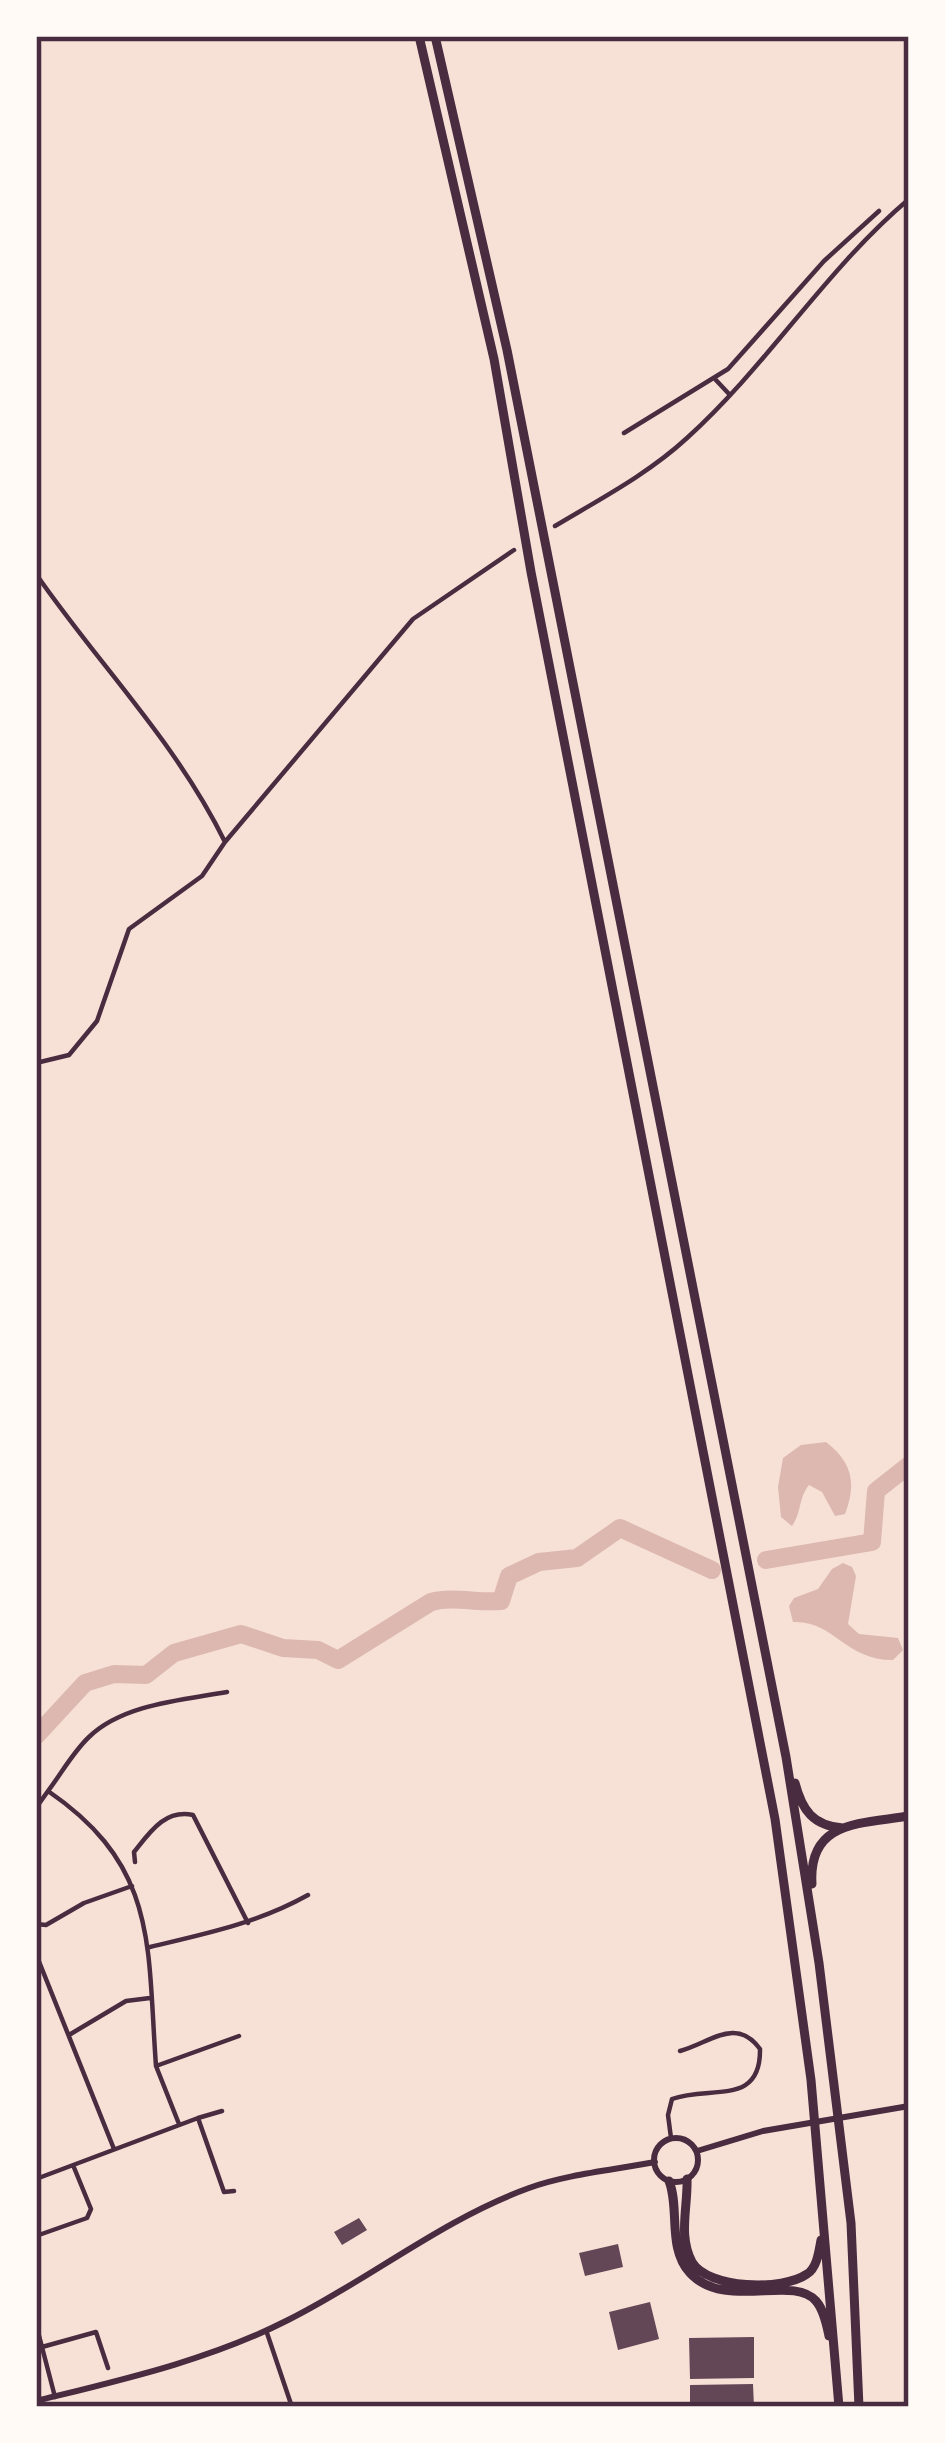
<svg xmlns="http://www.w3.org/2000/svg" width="945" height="2443" font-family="'Crimson Pro',serif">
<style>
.water{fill:#dcb8b0}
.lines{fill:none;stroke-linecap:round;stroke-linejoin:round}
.river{stroke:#dcb8b0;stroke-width:18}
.building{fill:#644757}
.minor{stroke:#4a2c40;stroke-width:4.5}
.secondary{stroke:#4a2c40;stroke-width:6}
.motorway{stroke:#4a2c40;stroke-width:9}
.neatline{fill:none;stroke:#4a2c40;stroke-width:4.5}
</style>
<rect width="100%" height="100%" fill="#f7e1d7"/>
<path class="water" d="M826,1442c26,20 31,41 19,72l-10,2 -13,-24 -13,-7c-11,14 -7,27 -17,41l-11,-9 -3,-30 5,-29 18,-13z
M843,1563l9,4 4,9 -8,48 11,10 39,4 5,12 -10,10c-49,0 -59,-40 -100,-38l-4,-16 5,-8 24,-9 14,-20z"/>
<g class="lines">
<path class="river" d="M766,1560l106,-18 4,-51 33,-26
M36,1736l49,-53 29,-9 32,1 28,-22 67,-19 42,14 35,2 20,10 93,-58c22,-6 46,1 70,-1l8,-25 30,-14 38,-4 43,-30 92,42"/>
</g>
<path class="building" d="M359,2218l8,12 -25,15 -8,-13z
M618,2244l5,23 -38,9 -6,-23z
M650,2302l9,37 -41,11 -9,-38z
M754,2337v41l-64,1 -1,-41z
M753,2384l1,23h-64v-22z"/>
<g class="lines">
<path class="minor" d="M714,378l16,17
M624,433l104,-64 96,-108 55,-50
M555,526c45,-27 93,-52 132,-88 81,-73 138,-168 222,-239
M36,574c63,91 140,168 189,268
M36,1063l33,-8 28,-34 32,-92 73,-53 23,-34 188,-223 101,-69
M36,1808l12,-17
M135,1862l-1,-10c16,-20 31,-43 59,-37l55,108
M36,1924l10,1 38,-22 48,-17
M150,1947c55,-13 108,-24 158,-52
M36,1954l78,195
M69,2035l57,-34 24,-3
M156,2066c-9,-120 3,-199 -108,-275 13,-17 25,-39 41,-54 34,-33 94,-37 138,-45
M198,2118l24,-7
M179,2124l-23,-58 83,-30
M671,2138l-3,-23 4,-16c38,-14 89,8 88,-50 -24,-33 -50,-6 -80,2
M36,2179l162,-61 26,74 10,-1
M36,2236l51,-18 4,-9 -18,-44
M36,2324l19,73
M267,2333l25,74
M42,2347l54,-15 12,36"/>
<path class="secondary" d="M654 2160a22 22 0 1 1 44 0a22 22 0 1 1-44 0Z
M697,2151l66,-20 146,-25
M36,2401c85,-21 174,-41 252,-81 82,-41 155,-101 241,-132 39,-14 85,-18 126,-26"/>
<path class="motorway" d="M419,36l75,323 37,213 244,1247 36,261 28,327
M435,36l72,314 279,1407 33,206 32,260 8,184
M795,1783c7,27 18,43 48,45
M812,1884c-4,-64 49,-60 97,-68
M687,2179c1,28 -9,57 5,83 16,27 91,29 115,12 10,-6 12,-23 14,-34
M669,2181c11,27 -2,67 21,92 35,38 103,1 126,28 8,9 11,25 13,35"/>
</g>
<rect width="945" height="2443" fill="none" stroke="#fffaf5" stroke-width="78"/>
<rect x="39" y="39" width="867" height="2365" class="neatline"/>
</svg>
